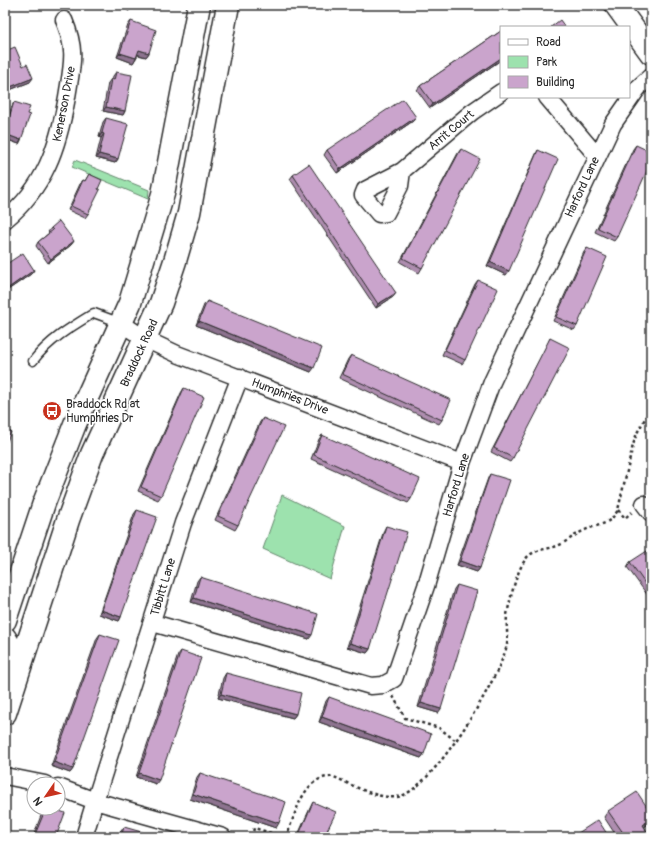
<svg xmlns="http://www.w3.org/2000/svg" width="656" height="842" font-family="Pangolin,sans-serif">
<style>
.green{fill:#9de2ae;stroke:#64866c}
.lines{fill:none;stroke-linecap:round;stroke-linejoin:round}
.lane-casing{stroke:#2b2b2b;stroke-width:11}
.street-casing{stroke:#2b2b2b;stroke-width:19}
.secondary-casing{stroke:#2b2b2b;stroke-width:25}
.primary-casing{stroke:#2b2b2b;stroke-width:25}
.path{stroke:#2b2b2b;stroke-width:2.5;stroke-dasharray:3 3;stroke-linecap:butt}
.lane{stroke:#fff;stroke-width:8}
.street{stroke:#fff;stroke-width:16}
.secondary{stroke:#fff;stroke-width:22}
.primary{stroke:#fff;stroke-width:22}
.wall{fill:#ae8daf;stroke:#2b2b2b}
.shaded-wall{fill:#8d738f;stroke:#2b2b2b}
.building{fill:#caa4cc;stroke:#2b2b2b}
.labels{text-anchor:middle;stroke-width:3.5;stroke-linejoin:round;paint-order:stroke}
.street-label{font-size:12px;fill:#2b2b2b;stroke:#fff}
.poi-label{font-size:12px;fill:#2b2b2b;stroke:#fff;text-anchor:start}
</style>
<rect width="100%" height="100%" fill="#fff"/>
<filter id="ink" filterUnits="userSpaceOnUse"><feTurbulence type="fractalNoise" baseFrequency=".025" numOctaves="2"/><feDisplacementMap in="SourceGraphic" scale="8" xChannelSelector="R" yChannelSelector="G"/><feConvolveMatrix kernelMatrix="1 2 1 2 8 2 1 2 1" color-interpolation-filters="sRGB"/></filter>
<g filter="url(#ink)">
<path class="green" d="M75,160l74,30 -1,9 -76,-32z
M282,495l63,31 -15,53 -67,-30z"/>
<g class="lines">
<g class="lane-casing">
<path id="lane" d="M33,361c16,-21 38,-34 61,-48l27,10"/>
</g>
<g class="street-casing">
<path id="street" d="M547,97l50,59
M402,171l-2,15 -14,27 -7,1 -16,-19 2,-5 37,-19 70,-59 29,-20
M5,220c40,-33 53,-73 62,-123 5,-32 10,-46 -3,-77
M121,323l24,16 32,15 285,109
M644,504l7,9
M153,623l218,63 12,-1 11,-6 32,-93 36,-123 30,-81 121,-258 25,-36 13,-12
M5,776l40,8
M58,787l37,14 88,-278 57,-146
M84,837l11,-36 128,36"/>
</g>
<g class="secondary-casing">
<path id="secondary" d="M616,5l35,48"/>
</g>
<g class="primary-casing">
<path id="primary" d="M5,620l39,-117 31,-79 55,-121 33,-109 36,-189
M5,638l6,10 -6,26
M5,713l63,-193 24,-66 69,-151 14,-42 14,-48 39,-208"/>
</g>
<path class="path" d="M618,510l7,8 7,-6
M393,696l12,22 34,10 16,12
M252,837l2,-9 31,9
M286,837c10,-23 17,-63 48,-60 19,8 42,22 63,20 34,-4 103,-120 110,-152 1,-10 -1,-20 0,-30 3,-16 9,-42 18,-55 7,-11 21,-10 32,-14 10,-4 17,-11 26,-15 16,-8 25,-4 35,-21l15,-65 4,-12 14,-25"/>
<use href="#lane" class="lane"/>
<use href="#street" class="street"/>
<use href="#secondary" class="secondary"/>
<use href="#primary" class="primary"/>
</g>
<path class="wall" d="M124,5h13l-9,6z
M131,21l18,32 -3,4 -8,-2 -5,8 -16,-6 11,-32z
M501,31v29l-71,48 -13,-18 3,-4z
M5,51l18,15 7,16 -23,9 -2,-4z
M116,72l9,39 -2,4 -20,-4 5,-28 3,-4h1l1,-3z
M14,102l7,38 -2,4 -14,-5v-14l7,-19z
M416,117l-3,4 -76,52 -13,-18 3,-5z
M106,118l12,41 -3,4 -19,-5 5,-20 -2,-1 4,-15z
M636,145l-19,92 -3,4 -19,-9 38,-83z
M461,149l-39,119 -3,5 -19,-11 58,-109z
M538,150l-32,125 -19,-9 49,-112z
M89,174l9,15 -10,25 -3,4 -17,-8 12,-26 3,-4 2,1z
M293,175l103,118 -3,4 -17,11 -86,-129z
M51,228l23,13 -3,4 -23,18 -12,-17 2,-4 11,-9 -1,-1z
M587,248l-10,78 -3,4 -21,-9 31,-69z
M5,265l29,5 -3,4 -26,18z
M478,280l-13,80 -3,4 -20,-9 33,-71z
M207,301l104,71 -115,-47 8,-20z
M550,338l-37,120 -3,4 -19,-10 57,-109z
M351,355l91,65 -3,4 -100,-46 9,-19z
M184,388l-23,108 -3,4 -20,-9 43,-98z
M263,418l-25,107 -3,5 -20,-10 45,-98z
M322,435l89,64 -3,4 -97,-44 8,-20z
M490,474l-10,94 -3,4 -20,-7 31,-87z
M137,510l-16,107 -2,4 -20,-7 35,-100z
M386,526l-16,123 -3,4 -20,-6 37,-117z
M651,557v43l-24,-33 3,-5z
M200,577l109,62 -118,-37 6,-21z
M457,585l-19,128 -20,-6 36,-118z
M100,634l-27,135 -3,4 -19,-7 46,-128z
M181,651l-25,133 -20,-7 42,-122z
M226,673l70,41 -3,4 -75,-20 5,-20z
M329,697l95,57 -3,4 -102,-36 7,-21z
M200,773l76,55 -86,-29 7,-22z
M313,802l11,35h-27l14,-31z
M45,808h7l4,29h-23l10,-27z
M608,811l43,2v8l-1,2 -6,4 6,9 -1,1h-32l-13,-20z
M124,827l19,10h-24l2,-6z"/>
<path class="shaded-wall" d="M134,5h3l-9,6 3,-4z
M139,50l10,3 -3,4 -10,-3z
M120,53l16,5 -3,5 -16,-6z
M501,58v2l-71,48 3,-4z
M33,78l-3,4 -23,9 3,-4z
M106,107l19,4 -2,4 -20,-4z
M416,117l-3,4 -76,52 3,-4z
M102,133l2,1 -3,4 -2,-1z
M5,134l16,6 -2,4 -14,-5z
M99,154l19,5 -3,4 -19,-5z
M74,241l-3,4 -23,18 3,-4z
M490,262l19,9 -3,4 -19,-9z
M34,270l-3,4 -26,18 2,-3z
M396,293l-3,4 -17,11 2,-4z
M199,321l115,47 -3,4 -115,-47z
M460,561l20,7 -3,4 -20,-7z
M194,598l118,37 -3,4 -118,-37z
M101,610l20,7 -2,4 -20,-7z
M350,643l20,6 -3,4 -20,-6z
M221,694l75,20 -3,4 -75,-20z
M421,703l20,6 -3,4 -20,-6z
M322,717l102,37 -3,4 -102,-36z
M54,762l19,7 -3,4 -19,-7z
M139,773l20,7 -3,4 -20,-7z
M193,794l86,29 -3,5 -86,-29z
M651,819v2l-1,2 -12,8 5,-6z"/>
<path class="building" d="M560,20l5,7h-14z
M131,21l25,9 -7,23 -10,-3 -3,8 -16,-5z
M501,31v27l-68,46 -13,-18z
M15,47l8,19 4,-2 6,14 -23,9 -5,-11v-25z
M116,72l16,3 -7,36 -19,-4 5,-28 3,1z
M403,99l13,18 -76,52 -13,-19z
M14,102l16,5 -3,7 3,1 -9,25 -16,-6v-4z
M106,118l22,6 -10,35 -19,-5 5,-20 -2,-1z
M636,145l15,7v10l-34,75 -19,-9z
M461,149l19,10 -58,109 -19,-10z
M538,150l20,9 -49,112 -19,-9z
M309,164l87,129 -18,11 -85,-129z
M89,174l13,6 -4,9 2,1 -12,24 -17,-8 12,-26 2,1z
M59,221l15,20 -23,18 -13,-17 15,-12 -2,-2z
M587,248l20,9 -30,69 -21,-9z
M23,253l11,17 -27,19 -2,-4v-20z
M478,280l20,9 -33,71 -20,-10z
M207,301l115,47 -8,20 -115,-47z
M550,338l20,10 -57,110 -19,-10z
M351,355l100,45 -9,20 -100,-46z
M184,388l20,9 -43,99 -20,-9z
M263,418l21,9 -46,98 -20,-9z
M5,430l6,2 -6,14z
M322,435l98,44 -9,20 -97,-44z
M490,474l20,6 -30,88 -20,-7z
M137,510l20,7 -36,100 -20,-7z
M386,526l21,6 -37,117 -20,-6z
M647,551l4,6v35l-21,-30z
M200,577l118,37 -6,21 -118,-37z
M457,585l20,6 -36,118 -20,-6z
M100,634l19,6 -46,129 -19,-7z
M181,651l20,7 -42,122 -20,-7z
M226,673l75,20 -5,21 -75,-20z
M329,697l102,37 -7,20 -102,-37z
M200,773l86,29 -7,21 -86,-29z
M637,792l14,21v6l-8,6 7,11 -1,1h-23l-18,-26z
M313,802l23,10 -12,25h-26z
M46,808h6l13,5 -9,24h-22z
M598,820l11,17h-37z
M124,827l21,6 -2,4h-22z"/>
</g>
<defs>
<g id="bus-disc" transform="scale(1)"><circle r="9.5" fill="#c8321e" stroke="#fff"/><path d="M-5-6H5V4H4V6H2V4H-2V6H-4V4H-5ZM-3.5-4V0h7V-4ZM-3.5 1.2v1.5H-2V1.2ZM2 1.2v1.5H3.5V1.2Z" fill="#fff"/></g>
</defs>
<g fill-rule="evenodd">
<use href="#bus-disc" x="52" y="411"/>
</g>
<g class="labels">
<g class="street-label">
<text transform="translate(64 104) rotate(-79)" y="4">Kenerson Drive</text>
<text transform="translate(451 130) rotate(-40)" y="4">Arrit Court</text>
<text transform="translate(582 187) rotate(-65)" y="4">Harford Lane</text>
<text transform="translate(139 353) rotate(-65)" y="4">Braddock Road</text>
<text transform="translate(290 396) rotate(21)" y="4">Humphries Drive</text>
<text transform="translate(456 485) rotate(-73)" y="4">Harford Lane</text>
<text transform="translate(163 587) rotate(-73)" y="4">Tibbitt Lane</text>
</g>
<g class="poi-label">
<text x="66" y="408">Braddock Rd at<tspan x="66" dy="14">Humphries Dr</tspan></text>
</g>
</g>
<rect width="656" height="842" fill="none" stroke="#fff" stroke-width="20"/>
<rect x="10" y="10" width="636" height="822" fill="none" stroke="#2b2b2b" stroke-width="1.5" filter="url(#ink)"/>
<rect x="500" y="26" width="130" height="72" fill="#ffffff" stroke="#aaaaaa"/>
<rect x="508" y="39" width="20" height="6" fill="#ffffff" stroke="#aaaaaa"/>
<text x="536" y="46" font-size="12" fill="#2b2b2b">Road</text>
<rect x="508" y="56" width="20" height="12" fill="#9de2ae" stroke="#aaaaaa"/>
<text x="536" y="66" font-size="12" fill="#2b2b2b">Park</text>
<rect x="508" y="76" width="20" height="12" fill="#caa4cc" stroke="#aaaaaa"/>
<text x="536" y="86" font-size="12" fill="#2b2b2b">Building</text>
<g transform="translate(46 796) rotate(236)"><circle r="19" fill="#ffffff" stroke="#aaaaaa"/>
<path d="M0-3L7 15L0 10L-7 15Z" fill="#c8321e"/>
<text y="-6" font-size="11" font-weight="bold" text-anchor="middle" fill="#2b2b2b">N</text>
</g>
</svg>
